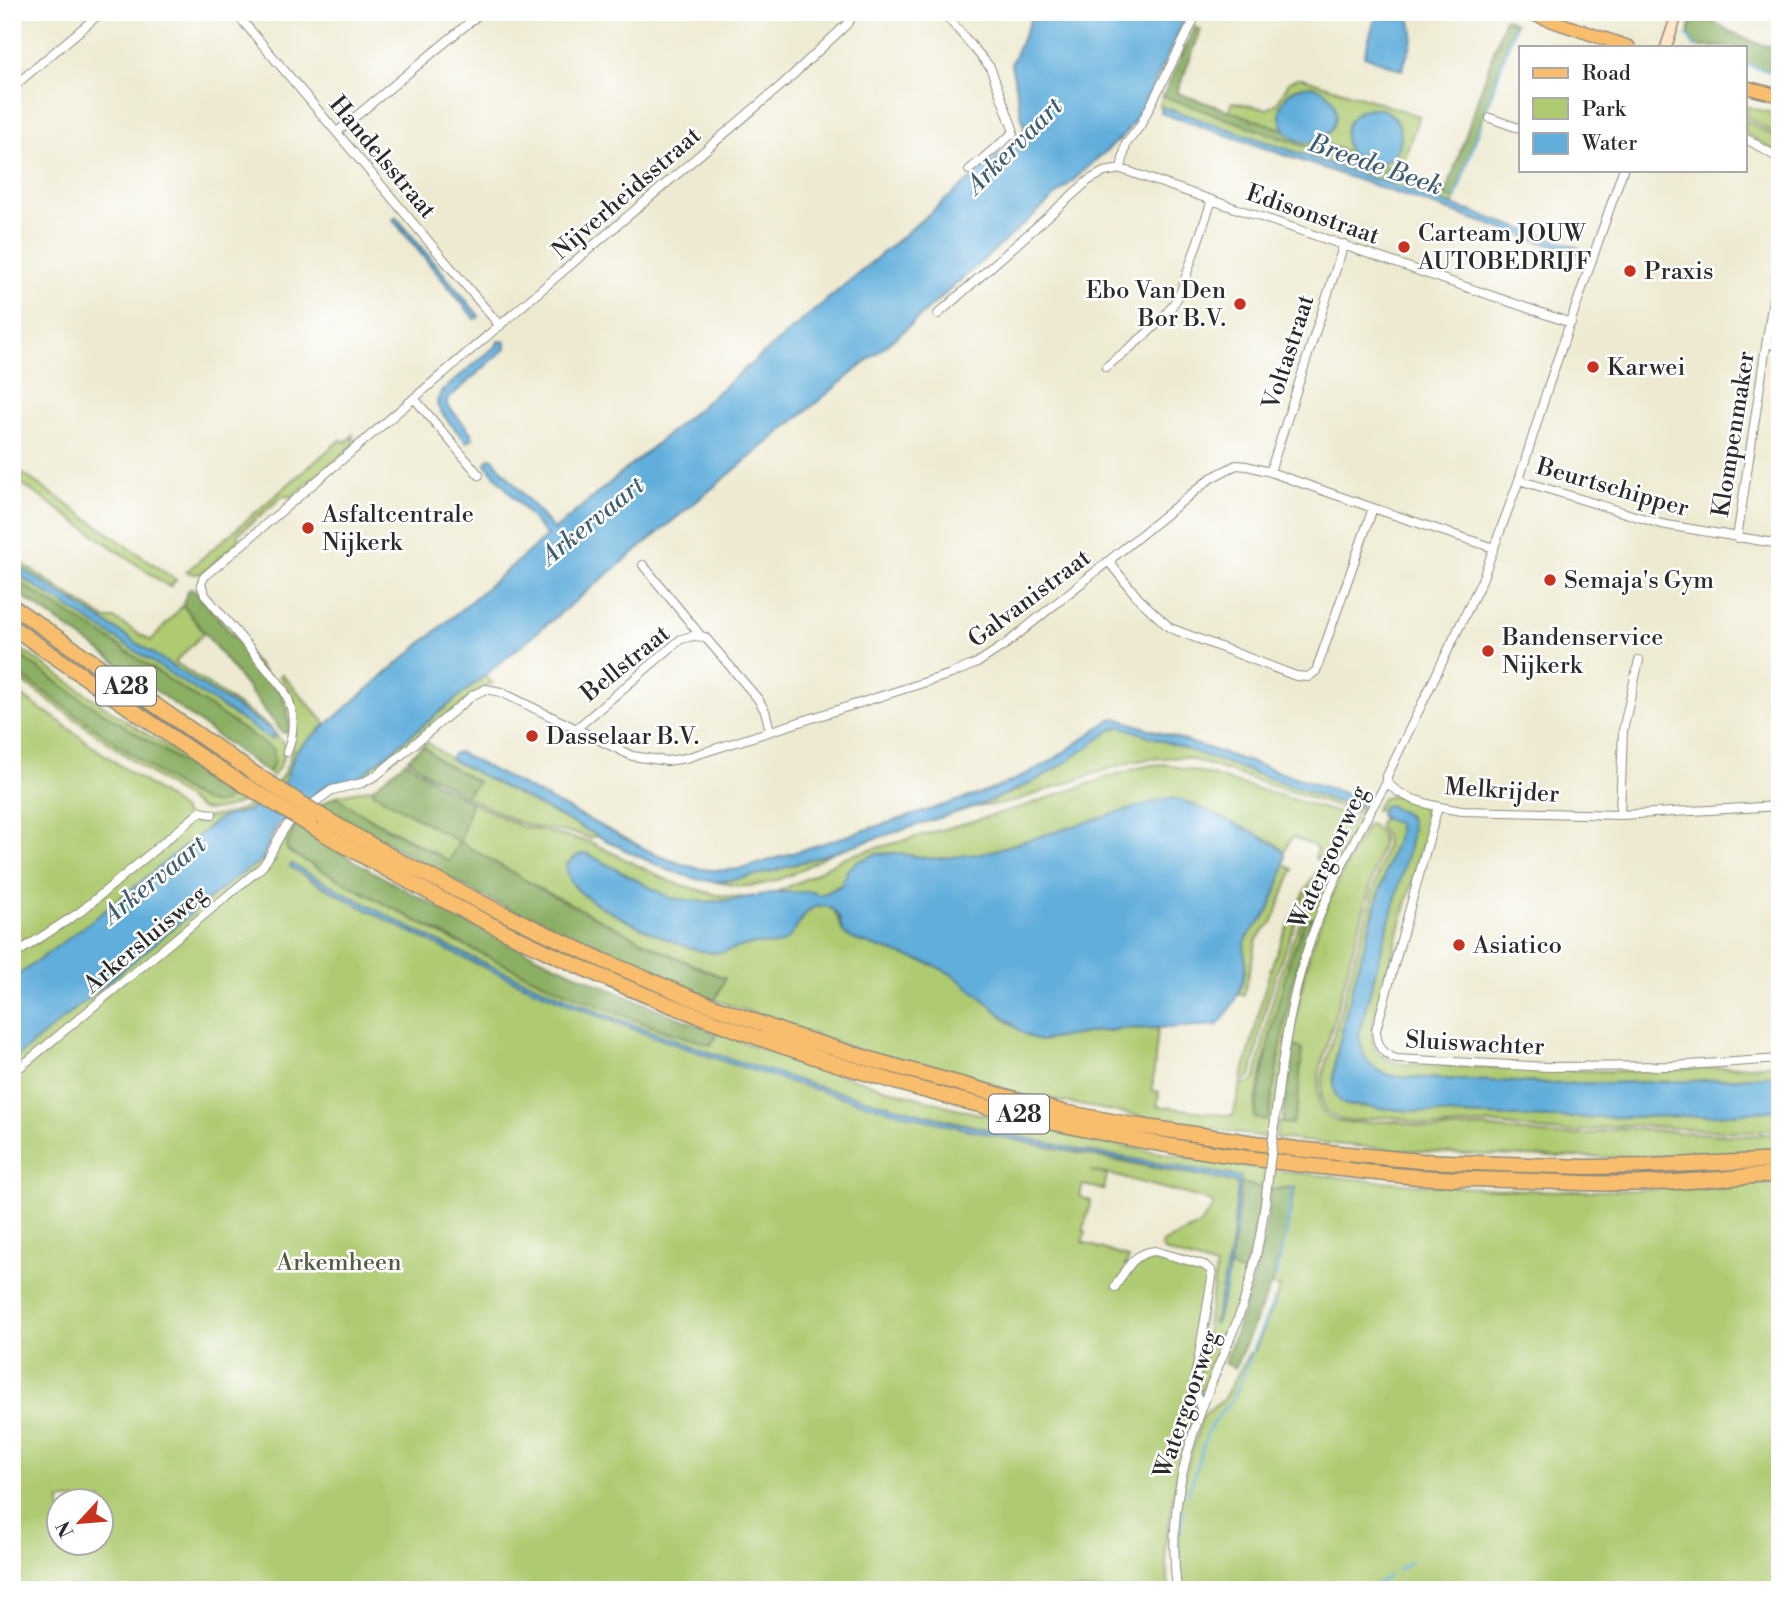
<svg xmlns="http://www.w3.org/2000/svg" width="1792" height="1602" font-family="'Libre Bodoni',serif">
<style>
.green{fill:#afcb71;stroke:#6d7b4e;stroke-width:2;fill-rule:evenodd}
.forest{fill:#8baf63;stroke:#5b6d47;stroke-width:2}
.water{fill:#61aedb;stroke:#466c83;stroke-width:2}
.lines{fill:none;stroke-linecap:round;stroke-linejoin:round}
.stream{stroke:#61aedb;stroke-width:2.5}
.street-casing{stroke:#8c8a7e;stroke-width:10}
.secondary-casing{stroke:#8c8a7e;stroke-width:13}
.primary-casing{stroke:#8c8a7e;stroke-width:15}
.highway-casing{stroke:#8c8a7e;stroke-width:17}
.street{stroke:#fff;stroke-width:8}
.secondary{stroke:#fde5c5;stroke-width:10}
.primary{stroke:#f9be6d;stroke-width:12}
.highway{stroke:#f9be6d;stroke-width:14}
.street-bridge-casing{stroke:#8c8a7e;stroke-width:10;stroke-linecap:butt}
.highway-bridge-casing{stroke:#8c8a7e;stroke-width:17;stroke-linecap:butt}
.street-bridge{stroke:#fff;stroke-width:8}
.highway-bridge{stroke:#f9be6d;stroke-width:14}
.poi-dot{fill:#c8321e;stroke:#fff;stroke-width:2.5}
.labels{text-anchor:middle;stroke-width:5;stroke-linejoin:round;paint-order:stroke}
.shield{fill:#fff;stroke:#6b6b6b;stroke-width:2}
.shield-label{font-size:23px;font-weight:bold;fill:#2b2b2b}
.street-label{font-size:24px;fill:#2b2b2b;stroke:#fff}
.poi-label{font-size:24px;fill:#2b2b2b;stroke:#fff;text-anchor:start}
.park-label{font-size:24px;fill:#535b40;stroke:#fff}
.water-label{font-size:26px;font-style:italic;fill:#415f71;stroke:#fff}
</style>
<rect width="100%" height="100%" fill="#fff"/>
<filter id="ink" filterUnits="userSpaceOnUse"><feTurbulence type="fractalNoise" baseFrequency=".0143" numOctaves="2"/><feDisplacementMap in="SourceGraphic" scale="14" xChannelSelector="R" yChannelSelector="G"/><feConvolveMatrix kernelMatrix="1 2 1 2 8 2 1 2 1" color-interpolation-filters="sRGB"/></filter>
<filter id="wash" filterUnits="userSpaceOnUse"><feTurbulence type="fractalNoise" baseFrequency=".00686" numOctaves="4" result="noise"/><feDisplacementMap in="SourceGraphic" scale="28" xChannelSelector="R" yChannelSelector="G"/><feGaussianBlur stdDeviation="1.57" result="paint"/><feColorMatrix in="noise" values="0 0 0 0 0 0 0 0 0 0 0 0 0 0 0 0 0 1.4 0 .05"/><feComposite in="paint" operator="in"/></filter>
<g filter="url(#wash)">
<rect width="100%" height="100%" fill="#eeead1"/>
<path class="green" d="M1297,78h6l116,38 -21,62 -18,-15 7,-3 5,-45c-11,-8 -24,-8 -36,-2l-9,33 4,7 -35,-12 10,-5 9,-29c-9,-27 -47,-30 -53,1 -1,9 -2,14 3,22l-56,-19 4,-9 34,7 10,-6 12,-21z
M1163,96l292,104 -1,6 -291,-99 -2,2 -2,-2z
M1745,106l35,9v19l-13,-5 -22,-13z
M1745,120l23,13 12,5v16l-35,-21z
M353,435l1,9 -63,53 -8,-1 -45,38v8l-36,31 -7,1 -9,-2 153,-131 3,-1 4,2z
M12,466l164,114 -6,7 -4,-2 -154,-108z
M12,557l93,62h10l36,22 32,-36 21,28 -29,29 95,65 16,20 -6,19 -7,10 -5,-3 6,-10v-13l-170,-114 -92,-58v-8l190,124 69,37 -259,-169z
M12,643l114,78 122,76c-13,10 -30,15 -47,12l-189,-135v-5l153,108 29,18 17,8 14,-1 7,-12 -18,-8 -131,-82 -71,-50z
M282,674l44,50 -30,27 -12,32 -36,28 -40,16 62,34 5,1v-10l17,-29 3,2 -9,22 3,5 155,84 103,48 122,49 47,6 1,-6c178,65 362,112 549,136l-3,19 -22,-5 -1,-5 -3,-2c-82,-9 -164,-27 -245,-46 -130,-29 -260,-65 -385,-114 -108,-43 -213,-94 -315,-151l-2,1c16,13 36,22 54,32 38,20 75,39 114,57 246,115 511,184 778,227l2,3 -7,63 -17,76 3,-3 12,-53 19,6 -22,67 -21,48 -3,2 -3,-1 -1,-4 18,-119 -52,-16 -3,-4 3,-5 34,-16 15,-19v-4l-12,-5 -89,-23 -21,-4 16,4 -3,15 -21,-5 -4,11 12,5 -8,30 3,1 -4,10 47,16 -4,8 7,5 10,-11 7,-2 53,14 7,7 -18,102c-1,11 4,20 4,30l-16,54 -14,81 4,44h-1157v-901l33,23 3,1 44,33 70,48 21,16v3l12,8c15,-7 32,-4 47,-12 8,-5 32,-23 38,-30 12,-15 18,-55 14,-74 -2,-11 -8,-19 -15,-28zM60,1500h42v42h-42z
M484,676l8,6v2l-5,1 -106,83 -19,12 -22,4 -28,16 -2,-1 17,-14 31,-7z
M1121,726l234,82 11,-1 -4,8 -177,-58 -38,2 -27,6 -102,35 -16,4 -27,3 39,-15 38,-21 59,-41z
M425,743h3l25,18 145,75 -9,2 -11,-4 -43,-7 -19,-6 -51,-25 13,-14 -38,-21 -15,-14h-4z
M1165,764l42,10 148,44 5,4c-9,18 -20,56 -45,36l2,-8 -3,-4 -22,-9 -8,15 -5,-6 -9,-5 -70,-33 -37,-9 -178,54 -32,5 -31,1 -73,10 -8,16 -11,6 -10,4 -8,-3h-17l-21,1 29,-13 42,-23 177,-50 98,-34 30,-8z
M373,788v3l86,50 12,-39 49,24 70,16 81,40 46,13 30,3 -40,4 -37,-4 -84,-45 -19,19c2,7 6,13 11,18 21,20 102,58 130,62 17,3 30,-7 47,-8 7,-1 14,1 21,0 21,-3 24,-35 42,-38 21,-4 19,19 26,27 3,3 6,4 9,6l81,26 19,10 29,23 28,25 29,18 60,-10 9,1 10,-3 40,-1 -6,62 7,2 -2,14 76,10 8,-33h9l6,-5c11,-61 25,-122 55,-177 5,-9 10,-20 19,-26l2,3 -20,50 -42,210 -83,-13 -171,-32 -138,-36 -163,-57 10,-22 -59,-25 -122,-62 -84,-49 -11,19 -101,-55 -12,-10zM1305,918h8l-22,70 -23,132 -14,-2 2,-19 17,-76 18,-64z
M1394,795c17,2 35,11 34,30l-55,199c-4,27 5,34 29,40 65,3 131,6 197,7 60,0 121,-3 181,-7v11l-87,6 -132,3 -164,-7c-27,-6 -36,-17 -38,-45l49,-180c2,-14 6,-25 0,-37l-25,-9 -2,5 -6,-1 7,-11z
M1383,818l11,3 4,4 1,9 -7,16 -18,59 -30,111 -8,37 10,48c145,14 288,17 434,5v18l-20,3 -19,1 -113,-7c-18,0 -36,6 -53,7 -27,2 -54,-6 -80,-8 -20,-2 -39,4 -59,3 -16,-1 -31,-10 -47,-10 -18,-1 -41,10 -58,-2 -14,-10 -9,-30 -7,-45l62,-225 -1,-9 -7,-11z
M1370,824c8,5 13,10 12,20l-62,226 -2,21 2,17 8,9 7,4 12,2 50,-2 36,9 51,-3 74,9 27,-1 35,-7 121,8 19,-1 20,-3v18c-168,14 -337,7 -504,-12l2,-16 14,2 9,-76 -9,-2c5,-34 11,-69 21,-102 13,-42 33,-80 54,-119z
M834,851c-29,17 -61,37 -95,35 -8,-1 -15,-3 -23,-4 41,-6 79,-18 118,-31z
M1284,865l9,4 -20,52 -16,18 -13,56 -7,-2 8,-23 -1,-23 1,-5 34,-61z
M1321,869l3,4c-31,44 -49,98 -62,150 -4,17 -6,35 -11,53l-6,4 -4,-1c11,-31 16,-63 25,-94 9,-33 23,-65 40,-95 4,-7 8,-17 15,-21z
M1272,1170c84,10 167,17 251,20 85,3 172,-2 257,-8v408h-599l-3,-66 4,-34 6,-26 14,-48 21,-16 26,-46 6,-4 25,-62 -9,-3 14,-45 10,-53 -25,3z"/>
<path class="forest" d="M1695,13c23,9 61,38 85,33v28l-35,-10v-17h-50c-11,-13 -5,-19 0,-34z
M1505,18l10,5 -60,177 -292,-104 32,-69 6,3 -24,63 108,37 2,3 24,9 5,-1 35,12 15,10h14l18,15 48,16z
M12,578l92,58 170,114v13l-6,10 -132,-97 -124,-87z
M190,589l5,1 85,101 8,18 2,23 -6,1 -3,-2 -98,-126 4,-13z
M12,650l71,50 131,82 18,8 2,2c-5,8 -12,13 -23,11 -19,-4 -52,-30 -69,-42 -44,-31 -87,-61 -130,-92z
M421,747h4l15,14 38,21 -13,14 -36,-21 -21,-16z
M406,761l30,22 35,19 -11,40 84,49 122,62 59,26 -10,21 -96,-39 -141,-67 -158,-89 16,-9c34,26 75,45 113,65l10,-19 -85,-49 -1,-5z
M295,825c133,84 275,151 422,208l-6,12c-149,-44 -286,-118 -422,-193l-3,-5z
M1313,917l-22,71 -23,132 -14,-2 19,-95 17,-64 16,-41z
M1292,1046l9,2 1,2 -4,54 -6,20 -10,-1z
M1241,1183l22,5 -7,46 -8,40 -19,-6z
M1295,1187l-10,53 -14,45 -36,83 -11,-5c21,-56 43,-112 46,-173z"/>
<path class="water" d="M1034,12h154l-46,98 -18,25 -217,193 -423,348 -126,102 -31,7 -43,35 -8,7 -15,34 -29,19 -220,181v-81l91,-68 117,-94 28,-7 36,-28 12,-32 3,-3 248,-212 -60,-70 -1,-4 4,-4 3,1 61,71 466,-393 5,-5 -14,-68z
M1382,12h22c18,16 4,39 -2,58l-38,-14 10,-34z
M1280 114a28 28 0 1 1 56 0a28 28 0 1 1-56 0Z
M1163,107l416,141v4l-3,2 -415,-141v-4z
M1345 136a28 28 0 1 1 56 0a28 28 0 1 1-56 0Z
M396,217l83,99 -1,2 -3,1 -82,-99z
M498,341l8,1v6l-59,52v5l25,29 1,4 -6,4c-7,-8 -28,-29 -30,-38 0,-4 2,-8 4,-12l56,-47z
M12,562l259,168 3,5v3l-3,1 -242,-157 -17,-12z
M1116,718l243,80 2,7 -6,3 -235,-82 -9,4 -47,34 -33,19 -51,22 -206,66 -36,8 -22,3 -20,-3 -28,-9 -43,-20 -175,-91 3,-5 5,-2 197,102c34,14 52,20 90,14l240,-76 25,-10 40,-20 61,-43z
M1174,798c15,4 105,44 110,54 5,10 -10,45 -14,56 -6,13 -20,21 -25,34 -3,9 2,18 0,27 -3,18 -14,44 -28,56 -30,2 -60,4 -90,3 -10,0 -18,4 -28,3l-60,10 -15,-7 -42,-36 -29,-23 -19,-10 -81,-26c-3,-2 -6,-3 -9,-6 -3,-4 -3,-10 -5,-15 -3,-8 -13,-14 -21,-12 -19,3 -21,36 -43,39 -7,0 -14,-2 -21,-1 -17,2 -30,11 -47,8 -29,-5 -110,-43 -130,-63 -7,-7 -10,-14 -11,-24l12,-10 8,-2 84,45 37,4 24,-2 46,-8h35l8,3 10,-4 11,-6 7,-16 11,-8 17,-7 19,-1 40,6 50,-6 178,-54z
M1388,805c29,12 25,19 20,47l-49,180c2,28 11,39 38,45l164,7 132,-3 87,-6v35l-78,6 -150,2 -95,-3 -111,-10c-7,-3 -11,-7 -12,-16 -2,-16 3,-36 7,-53 12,-59 32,-117 48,-176 3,-11 11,-24 9,-35 -5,-5 -13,-4 -18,-10l3,-9z
M291,864l123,66 63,30 129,55 109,39 111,35 127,33 127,28 160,27 1,4c-5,48 -10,97 -26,143l-1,-1 17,-75 7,-63 -2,-3c-95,-19 -190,-34 -284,-56 -231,-55 -456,-139 -662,-259z"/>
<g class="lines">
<path class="stream" d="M1687,35l7,11 3,1
M1745,64l35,11
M1486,111l29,-85
M1455,198l26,-74
M1275,1279l10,-39 8,-53
M1188,1495l20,-64 6,-9 19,-24 41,-98
M1398,1570l14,-9
M1182,1590l-4,-51 6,-29
M1367,1590l22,-14"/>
</g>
</g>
<g filter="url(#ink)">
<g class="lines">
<g class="street-casing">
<path id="street" d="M235,12l265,314
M943,12l47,55 23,62v4l-44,37
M12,91l8,-10 82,-69
M1490,118l31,11
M337,132l145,-120
M1745,138l35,21
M1121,169l5,-25 14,-18 58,-114
M938,314l151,-134 15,-8 17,-3 450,154
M1767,344l13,1
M1106,367c26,-22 60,-44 75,-76l31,-91
M414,398l65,77
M1270,472l74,-228
M1519,480l142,44 119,20
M1737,538l43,-285
M1109,562l30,37 31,29 126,48 12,1 8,-6 57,-163
M643,565l58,71
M577,728l104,-89 12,-3 12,1 53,62 7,12 5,19
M287,752c9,-24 8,-49 -9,-70l-73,-87 -4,-11 3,-7 579,-493 63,-59 10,-13
M1387,782c14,18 54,26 75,29l158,4 160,-9
M315,802l17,-12 30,-7 15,-8 96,-80 13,-6 15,3 131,64 35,5 19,-3 265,-84 26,-11 29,-19 205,-166 25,-13 11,1 23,6 103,36 121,40
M1438,807l-62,223c1,15 5,23 20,29l151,8 125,-1 108,-7
M1620,815l3,-85 16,-70
M12,956l68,-44 120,-100 12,2
M12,1074l250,-207c11,-14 15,-31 27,-44
M1274,1129c5,-49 12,-100 24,-148 18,-70 52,-137 89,-199v-6l95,-196 37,-100 30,-96 74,-214
M1115,1287c10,-16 19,-35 40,-36l49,14 7,5 1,8 -16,95 -1,17 6,19
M1177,1590c-8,-65 2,-119 24,-179 11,-33 26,-63 38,-95 16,-44 24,-90 29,-137"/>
</g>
<g class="secondary-casing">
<path id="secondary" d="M1666,47l12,-35"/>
</g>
<g class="primary-casing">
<path id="primary" d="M1526,12l103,35
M1745,87l35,9"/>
</g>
<g class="highway-casing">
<path id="highway" d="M12,606l243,168
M12,627l177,122 54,35
M323,817l75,43 92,47 112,53 90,38 100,37 88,27 183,50 70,13 163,24 124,12 166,6 64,-1 130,-6
M311,826c122,72 248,137 380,187 209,80 428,134 650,156 26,3 51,6 77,8 31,2 62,2 92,3 46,2 93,5 139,3 44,-1 87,-6 131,-9"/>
</g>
<use href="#street" class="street"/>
<use href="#secondary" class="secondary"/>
<use href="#primary" class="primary"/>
<use href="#highway" class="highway"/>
<g class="street-bridge-casing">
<path id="street-bridge" d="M1268,1179l6,-50"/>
</g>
<g class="highway-bridge-casing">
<path id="highway-bridge" d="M255,774l68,43
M243,784l68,42"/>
</g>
<use href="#street-bridge" class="street-bridge"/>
<use href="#highway-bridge" class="highway-bridge"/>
</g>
</g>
<g class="poi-dot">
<circle cx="1404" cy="247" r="7"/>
<circle cx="1630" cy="271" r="7"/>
<circle cx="1240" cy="304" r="7"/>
<circle cx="1593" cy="367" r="7"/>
<circle cx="308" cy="528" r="7"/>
<circle cx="1550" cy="580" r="7"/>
<circle cx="1488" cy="651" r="7"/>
<circle cx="532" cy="736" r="7"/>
<circle cx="1459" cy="945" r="7"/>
</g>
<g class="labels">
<g class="shield">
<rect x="96" y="666.5" width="60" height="39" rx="5"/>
<rect x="989" y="1094.5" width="60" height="39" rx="5"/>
</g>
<g class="shield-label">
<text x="126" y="694">A28</text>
<text x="1019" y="1122">A28</text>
</g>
<g class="street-label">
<text transform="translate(383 157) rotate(50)" y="8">Handelsstraat</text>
<text transform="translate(626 193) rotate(-41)" y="8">Nijverheidsstraat</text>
<text transform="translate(1313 214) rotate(19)" y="8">Edisonstraat</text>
<text transform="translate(1288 352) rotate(-72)" y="8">Voltastraat</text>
<text transform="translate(1733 434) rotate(-81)" y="8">Klompenmaker</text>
<text transform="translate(1613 487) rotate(16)" y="8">Beurtschipper</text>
<text transform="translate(1029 598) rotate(-37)" y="8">Galvanistraat</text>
<text transform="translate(625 663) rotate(-39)" y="8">Bellstraat</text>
<text transform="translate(1502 790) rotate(4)" y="8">Melkrijder</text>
<text transform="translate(1328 857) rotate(-65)" y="8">Watergoorweg</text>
<text transform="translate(145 939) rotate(-40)" y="8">Arkersluisweg</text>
<text transform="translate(1475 1043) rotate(3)" y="8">Sluiswachter</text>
<text transform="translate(1186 1404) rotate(-71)" y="8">Watergoorweg</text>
</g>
<g class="poi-label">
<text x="1418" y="241">Carteam JOUW<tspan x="1418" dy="28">AUTOBEDRIJF</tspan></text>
<text x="1644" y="279">Praxis</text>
<text x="1226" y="298" text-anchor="end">Ebo Van Den<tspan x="1226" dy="28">Bor B.V.</tspan></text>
<text x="1607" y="375">Karwei</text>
<text x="322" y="522">Asfaltcentrale<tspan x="322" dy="28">Nijkerk</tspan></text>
<text x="1564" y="588">Semaja's Gym</text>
<text x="1502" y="645">Bandenservice<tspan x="1502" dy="28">Nijkerk</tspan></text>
<text x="546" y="744">Dasselaar B.V.</text>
<text x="1473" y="953">Asiatico</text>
</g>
<g class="park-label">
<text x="339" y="1270">Arkemheen</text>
</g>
<g class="water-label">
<text transform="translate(1014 145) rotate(-45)" y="9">Arkervaart</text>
<text transform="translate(1376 164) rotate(19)" y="9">Breede Beek</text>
<text transform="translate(592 520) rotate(-39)" y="9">Arkervaart</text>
<text transform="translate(154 879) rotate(-39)" y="9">Arkervaart</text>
</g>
</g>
<rect width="1792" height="1602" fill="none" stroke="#fff" stroke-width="42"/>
<rect x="1519" y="46" width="228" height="126" fill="#ffffff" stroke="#aaaaaa" stroke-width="2"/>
<rect x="1533" y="68" width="35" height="10" fill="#f9be6d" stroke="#aaaaaa" stroke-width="2"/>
<text x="1582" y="80" font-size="21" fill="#2b2b2b">Road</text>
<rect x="1533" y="98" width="35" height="21" fill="#afcb71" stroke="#aaaaaa" stroke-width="2"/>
<text x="1582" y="116" font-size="21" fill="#2b2b2b">Park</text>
<rect x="1533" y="133" width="35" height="21" fill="#61aedb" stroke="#aaaaaa" stroke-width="2"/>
<text x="1582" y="150" font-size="21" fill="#2b2b2b">Water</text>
<g transform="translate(80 1522) rotate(244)"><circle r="33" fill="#ffffff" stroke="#aaaaaa" stroke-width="2"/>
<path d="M0-5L12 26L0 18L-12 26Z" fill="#c8321e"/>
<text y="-10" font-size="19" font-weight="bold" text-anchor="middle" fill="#2b2b2b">N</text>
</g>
</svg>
